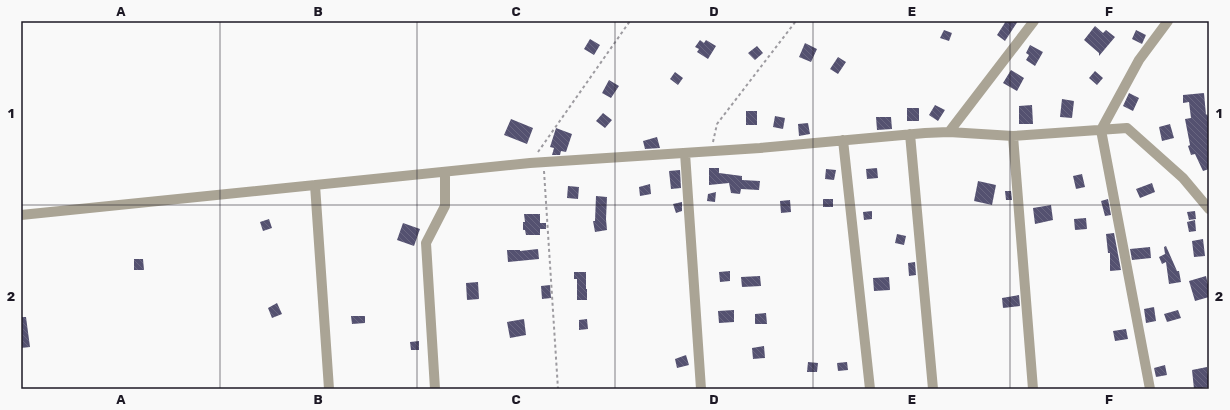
<svg xmlns="http://www.w3.org/2000/svg" width="1230" height="410" font-family="Rubik,sans-serif">
<style>
.building{fill:url(#building-back-hatch)}
.lines{fill:none;stroke-linecap:round;stroke-linejoin:round}
.path{stroke:#9d9ba0;stroke-width:2;stroke-dasharray:3 3;stroke-linecap:butt}
.minor{stroke:#aaa495;stroke-width:10}
.grid{fill:none;stroke:#1d1925;stroke-width:1;stroke-opacity:0.55}
.neatline{fill:none;stroke:#1d1925;stroke-width:1.5}
.grid-label{font-size:13px;text-anchor:middle;font-weight:bold;fill:#1d1925}
</style>
<defs>
<pattern id="building-back-hatch" width="6" height="6" patternUnits="userSpaceOnUse"><rect width="6" height="6" fill="#545170"/><path d="M-1 5l2 2M0 0l6 6M5-1l2 2" fill="none" stroke="#696680"/></pattern>
</defs>
<rect width="100%" height="100%" fill="#f9f9f9"/>
<path class="building" d="M1006,21h12l-13,20 -8,-6z
M1095,26l8,7 3,-3 9,7 -16,19v-3l-15,-13z
M944,30l8,3 -3,8 -9,-3z
M1136,30l10,5 -4,9 -10,-5z
M590,39l10,6 -6,10 -10,-6z
M700,40l4,3 2,-3 10,6 -8,13 -11,-7 2,-3 -4,-2z
M805,43l12,6 -6,13 -12,-5z
M1030,45l13,7 -8,14 -9,-6 3,-5 -3,-2z
M757,46l6,7 -8,7 -7,-7z
M838,57l8,5 -8,12 -8,-5z
M1011,70l13,8 -7,13 -14,-8z
M1095,71l8,7 -6,7 -8,-7z
M675,72l8,6 -5,7 -8,-6z
M609,80l10,6 -8,12 -9,-5z
M1129,93l10,5 -6,13 -10,-5z
M1204,93l2,22 1,-1 1,3 1,-1v53l-6,2 -8,-17 -4,1 -3,-9 2,-1 -5,-26 6,-1 -2,-16 -6,1v-8z
M1062,99l12,2 -2,17 -12,-1z
M935,105l10,5 -7,11 -9,-6z
M1032,105l1,19h-14v-18z
M907,108h12v13h-12z
M746,111h11v14h-11z
M603,113l9,7 -7,8 -9,-7z
M775,116l10,2 -2,11 -10,-2z
M876,117h15l1,12 -15,1z
M511,119l22,9 -6,16 -23,-9z
M808,123l2,11 -11,2 -1,-12z
M1170,124l4,14 -12,3 -3,-14z
M556,128l16,6 -6,18 -5,-1 -1,4h-8l2,-7 -4,-1z
M657,137l3,11 -15,1 -2,-8z
M709,168h10v5l23,3v4l18,1 -1,9 -18,-1 -1,5 -9,-1 -2,-10 -20,2z
M877,168l1,10 -11,1 -1,-10z
M826,169l10,1 -2,10 -9,-1z
M680,170l1,18 -10,1 -2,-18z
M1082,174l3,13 -9,2 -3,-13z
M978,181l18,4 -4,20 -18,-4z
M1152,183l3,9 -15,6 -4,-9z
M650,184l1,10 -11,2 -1,-9z
M568,186l11,1 -1,12 -11,-1z
M1005,191h6l1,9h-6z
M716,192l-1,10 -8,-1 1,-7z
M596,196l11,1 -1,22 1,11 -12,2 -2,-11h2z
M823,199h10v8h-10z
M1108,199l3,16 -6,1 -4,-15z
M790,200l1,12 -10,1 -1,-12z
M682,202v9l-6,2 -3,-9z
M1051,205l2,15 -18,4 -2,-16z
M872,211v8l-8,1 -1,-8z
M1195,211l1,8 -7,1 -2,-8z
M524,214h16v9h6v6h-6v6h-14l-1,-5h-2v-8h2z
M1086,218l1,11 -12,1 -1,-11z
M269,219l3,9 -9,3 -3,-9z
M1195,220l1,11 -7,1 -2,-10z
M403,223l17,6 -6,17 -17,-6z
M1114,233l7,37 -11,1v-18h-2l-2,-19z
M897,234l9,2 -2,9 -9,-2z
M1203,239l2,17 -11,1 -2,-16z
M1166,246l11,25h2l2,11 -12,2 -3,-22 -4,2 -3,-7 6,-3 -1,-7z
M1150,247l1,11 -19,2 -2,-11z
M538,249l1,10 -31,3 -1,-12h13v1z
M134,259h9l1,11h-10z
M915,262l1,13 -7,1 -1,-13z
M730,271v10l-10,1 -1,-10z
M574,272h12v17h1v11h-10v-21h-3z
M760,276l1,10 -19,1 -1,-10z
M1206,276l3,13v8l-14,4 -6,-20z
M889,277l1,13 -16,1 -1,-13z
M478,282l1,17 -12,1 -1,-17z
M550,285l1,13 -9,1 -1,-13z
M1019,295l1,11 -17,2 -1,-10z
M277,303l5,11 -10,4 -4,-10z
M1154,307l2,14 -10,2 -2,-14z
M734,310v12l-15,1 -1,-12z
M1178,310l3,8 -14,4 -3,-8z
M766,313l1,11h-12v-10z
M351,316h14v7l-13,1z
M21,317h5l4,30 -9,1z
M524,319l2,16 -16,3 -3,-16z
M587,319l1,10 -9,1v-10z
M1126,329l2,10 -13,2 -2,-10z
M419,341v9h-8l-1,-8z
M764,346l1,12 -12,1 -1,-11z
M686,355l3,10 -12,3 -2,-9z
M808,362l10,1 -1,9h-10z
M847,362l1,8 -10,1 -1,-8z
M1165,365l2,10 -11,2 -2,-9z
M1207,367l2,20 -15,2 -2,-19z"/>
<g class="lines">
<path class="path" d="M713,142l4,-18 79,-103
M538,152l92,-131
M544,171l14,218"/>
<path class="minor" d="M949,132l85,-111
M910,134l23,255
M1013,136l20,253
M843,140l27,249
M685,153l16,236
M315,185l14,204
M21,215l509,-52 230,-15 165,-15 24,-1 64,4 114,-8 56,50 26,31
M435,389l-9,-146 19,-37v-34
M1150,389l-49,-259 38,-70 29,-39"/>
</g>
<path class="grid" d="M220,21v368M417,21v368M615,21v368M813,21v368M1010,21v368M21,205h1188"/>
<rect width="1230" height="410" fill="none" stroke="#f9f9f9" stroke-width="44"/>
<rect x="22" y="22" width="1186" height="366" class="neatline"/>
<g class="grid-label">
<text x="121" y="16">A</text>
<text x="318" y="16">B</text>
<text x="516" y="16">C</text>
<text x="714" y="16">D</text>
<text x="912" y="16">E</text>
<text x="1109" y="16">F</text>
<text x="11" y="118">1</text>
<text x="1219" y="118">1</text>
<text x="11" y="301">2</text>
<text x="1219" y="301">2</text>
<text x="121" y="404">A</text>
<text x="318" y="404">B</text>
<text x="516" y="404">C</text>
<text x="714" y="404">D</text>
<text x="912" y="404">E</text>
<text x="1109" y="404">F</text>
</g>
</svg>
